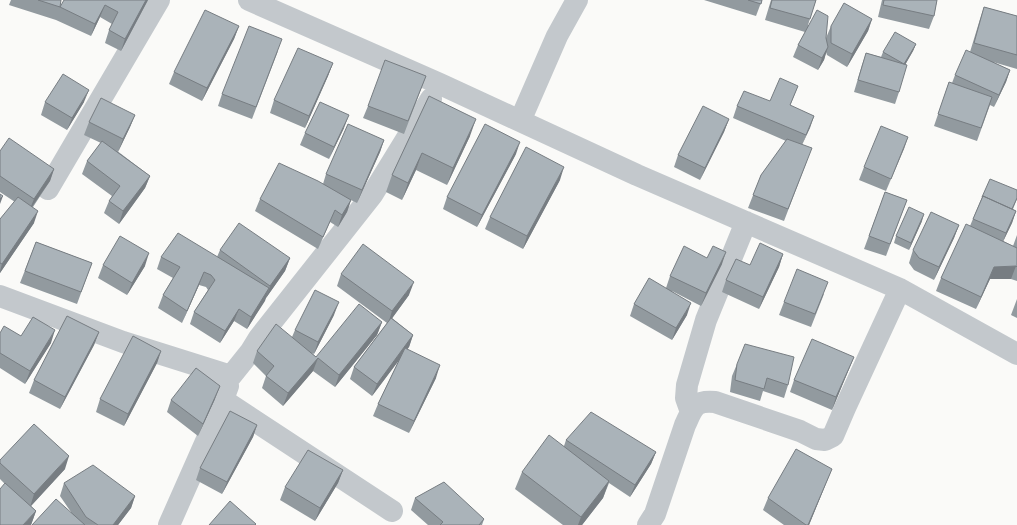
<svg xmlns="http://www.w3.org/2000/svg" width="1017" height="525" font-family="'Nunito Sans',sans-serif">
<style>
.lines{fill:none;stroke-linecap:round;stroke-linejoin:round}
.street{stroke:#c3c8cc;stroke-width:22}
.wall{fill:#929a9f}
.shaded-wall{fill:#777d82}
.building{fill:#aab3b9;stroke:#777d82}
</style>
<rect width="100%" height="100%" fill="#fafaf8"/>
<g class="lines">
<path class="street" d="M249,0l191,84 197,91 263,114 117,65
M520,121l37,-85 20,-36
M48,189l111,-189
M0,296l123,46 108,34 20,-25 8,-13 113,-143 59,-96
M223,400l169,111
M691,412l-5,-14 1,-13 19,-65 40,-98
M169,525l46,-104 13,-35
M648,525l7,-11 30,-89c8,-17 9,-25 30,-23l85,29 16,8 9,1 8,-4 12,-28 55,-119"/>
</g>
<path class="wall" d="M11,0h50l-1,7 88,-7 -27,51 -16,-8 4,-13 3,-6 -12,-7 -9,19 -35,-16 -47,-15z
M704,0h58l-6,16z
M771,0h45l-8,25 18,13 5,-12 41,-7 -4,12 -21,36 -20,-12 -1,-3 -2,8 -6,10 -25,-13 5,-12 7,-13 -40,-12z
M882,0h55l-3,16 -5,13 -51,-12z
M984,7l33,9v53l-24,-7 17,8 -4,12 -12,25 -4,-2 -13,36 -43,-15 15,-44 3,1 3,-8 15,-23 10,-33z
M239,26l-5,13 -32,62 -33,-17 5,-12z
M916,44l-3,7 -8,14 -6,27 -4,12 -41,-12 8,-27 4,-12 15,4 2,-5z
M278,51l-26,68 -34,-13 4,-12z
M333,63l-5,13 -23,52 -35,-15 4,-13z
M426,76l-22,58 -41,-16 5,-12z
M798,86l-8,20 24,10 -12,29 5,16 -23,60 -36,-13 13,-33 25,-34 -53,-23 4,-12 33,-5z
M429,96l41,40 -23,49 -31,-15 -14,30 -16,-8 6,-17z
M45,102h39l-17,28 -26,-15z
M135,115l-5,12 -12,25 -2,-2 34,26 -5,12 -26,36 -15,-11 5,-12 3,-5 -30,-22 5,-13 14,-18 -17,-8 5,-13z
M729,119l-5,13 -24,48 -26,-13 4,-12z
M344,128l-15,31 -29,-14 5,-12z
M908,137l-22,54 -27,-11 5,-13z
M384,140l-4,12 -23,51 -6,-3 -4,12 -9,15 -8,-5 -12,27 -63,-38 5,-12 63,-15 3,-10z
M0,151l54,18 -4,12 -17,26 1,16 -34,50v-54l15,-17 -15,-10z
M516,154l-39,73 -34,-18 4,-12z
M560,180l-37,69 -38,-20 5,-12z
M1017,190v9l-4,10 3,2 -4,12 -9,18 10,5 4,-11v46l-6,-2h-21l-14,30 -40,-18 5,-13 29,-52 12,-29z
M885,192l22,8 -21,56 -22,-7z
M922,221l-13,29 -15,-7 2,-7z
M959,225l-5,13 -20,42 -20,-10 -5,-7 4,-13z
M36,242l56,21 -15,41 -57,-21z
M220,250l70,8 -5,13 -19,27 -19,31 -13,-8 -14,22 -30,-19 4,-12 14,-22 -2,-3 -7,-2 -17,38 -24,-15 5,-13 10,-17 -16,-9 4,-12h56z
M783,254l-4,13 -20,42 -37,-17 4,-12 24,-15z
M707,258l15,6 -21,42 -29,-15 15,24 -15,25 -42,-24 4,-12 32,-16 4,-12z
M103,265l42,1 -18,29 -29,-17z
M341,274l68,21 -17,23 21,17 -4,12 -2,2 29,29 -27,55 -36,-17 5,-12 21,-44 -27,36 -22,-17 4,-12 33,-44 -50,-37z
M824,294l-13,33 -32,-12 5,-13z
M1017,299v19l-6,-3z
M334,315l-20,39 -2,-1 4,4 66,-35 -5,13 -42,52 -22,-16 -30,35 -21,-18 4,-12 -13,-13 4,-12 35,-14 3,-7z
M99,332l-5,13 -34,64 -31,-16 5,-13z
M0,333l21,3 30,7 -26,41 -25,-16z
M161,351l-4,12 -33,63 -28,-14 4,-13z
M854,357l-5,12 -17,41 -42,-18 4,-12z
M737,364l51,21 -4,13 -21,-7 -3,10 -30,-9 2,-16z
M215,399l-17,37 -31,-24 4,-12z
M257,425l-4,12 -31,57 -26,-14 4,-12z
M566,440l90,12 -5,12 -21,33 -21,-14 -6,15 -21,27h-19l-48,-36 7,-17 42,-26z
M0,460l65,9 -34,37 5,5 -5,14 -26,-41 -5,-5z
M832,469l-5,12 -18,44h-25l-21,-15 5,-12z
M343,470l-5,13 -23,38 -35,-21 5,-13z
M64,483l71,13 -4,12 -13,17h-86l39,-13 -11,-16z
M415,498l69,21 -2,6h-54l-17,-15z"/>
<path class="shaded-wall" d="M146,0h2l-27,51 4,-12z
M105,5l-5,12 -9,19 4,-12z
M872,19l-4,12 -21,36 5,-13z
M239,26l-5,13 -32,62 5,-13z
M916,44l-3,7 -11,19 2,-6z
M828,47l-4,13 -6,10 4,-12z
M333,63l-5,13 -23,52 4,-12z
M1010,70l-4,12 -12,25 5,-12z
M89,90l-5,12 -17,28 5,-12z
M135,115l-5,12 -12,25 5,-13z
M349,115l-5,13 -15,31 5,-12z
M814,116l-4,12 -9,19 5,-12z
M476,119l-6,17 -23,49 6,-17z
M729,119l-5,13 -24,48 5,-12z
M908,137l-4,12 -18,42 5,-12z
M384,140l-4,12 -23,51 5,-13z
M520,142l-4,12 -39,73 5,-12z
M422,153l-6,17 -14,30 6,-17z
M564,167l-4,13 -37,69 4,-13z
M54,169l-4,12 -21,30 5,-12z
M150,176l-5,12 -26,36 4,-13z
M3,196l-3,8v-5z
M351,200l-4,12 -9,15 4,-12z
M38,211l-4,12 -34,50v-2l2,-7z
M1016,211l-4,12 -11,23 5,-13z
M924,214l-2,7 -13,29 2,-7z
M959,225l-5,13 -20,42 5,-13z
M726,252l-4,12 -21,42 5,-13z
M149,253l-4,13 -18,29 5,-12z
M783,254l-4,13 -20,42 4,-12z
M290,258l-5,13 -19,27 4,-12z
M1016,266l-5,13h-21l-14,30 5,-12 13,-30z
M204,272l-5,13 -17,38 5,-12z
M414,282l-5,13 -21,29 4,-13z
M269,288l-4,13 -18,28 4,-12z
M339,302l-5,13 -20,39 4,-12z
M691,303l-4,12 -15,25 4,-12z
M239,309l-5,12 -14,22 5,-12z
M382,322l-5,13 -42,52 4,-12z
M55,330l-4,13 -26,41 5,-13z
M99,332l-5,13 -34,64 5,-12z
M413,335l-4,12 -37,49 5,-12z
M161,351l-4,12 -33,63 4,-12z
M854,357l-5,12 -17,41 4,-13z
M318,358l-5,13 -30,35 5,-13z
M440,365l-4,13 -27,55 5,-12z
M220,386l-5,13 -17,37 5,-12z
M257,425l-4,12 -31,57 5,-12z
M656,452l-5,12 -21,33 5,-12z
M69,456l-4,13 -35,38 4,-13z
M832,469l-5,12 -18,44h-1z
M343,470l-5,13 -23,38 5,-13z
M609,481l-6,17 -21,27h-4l3,-8z
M135,496l-4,12 -13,17h-5z
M36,511l-5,14h-8z"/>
<path class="building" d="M38,0h23l-1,7z
M64,0h82l-21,39 -16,-9 9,-18 -13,-7 -10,19 -35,-17z
M748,0h14l-1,4z
M772,0h44l-6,19 -40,-11z
M884,0h53l-3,16 -51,-11z
M844,3l28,16 -20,35 -21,-11v-17z
M984,7l33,9v39l-43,-12z
M205,10l34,16 -32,62 -33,-16z
M817,10l11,6 -2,22 2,9 -6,11 -24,-13z
M249,26l33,13 -26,68 -34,-13z
M895,32l21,12 -12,20 -21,-12z
M298,48l35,15 -24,53 -35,-16z
M966,50l44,20 -11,25 -44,-20z
M866,53l41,12 -8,27 -41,-12z
M385,60l41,16 -18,45 -40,-15z
M63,74l26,16 -17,28 -27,-16z
M780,78l18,8 -8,19 24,11 -8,19 -69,-29 7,-15 26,10z
M949,82l43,15 -11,31 -43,-14z
M429,96l47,23 -23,49 -31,-15 -14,30 -16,-8z
M101,98l34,17 -12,24 -34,-17z
M320,102l29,13 -15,32 -29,-14z
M703,106l26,13 -24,49 -27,-13z
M348,124l36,16 -22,50 -36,-16z
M485,124l35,18 -38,73 -35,-18z
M881,126l27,11 -17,42 -27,-12z
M9,138l45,31 -20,30 -34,-23v-25z
M787,139l25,9 -24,61 -35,-14 8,-20z
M102,141l48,35 -27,35 -14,-10 11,-15 -33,-25z
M526,147l38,20 -37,69 -37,-19z
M279,163l39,18 33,19 -9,15 -7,-5 -12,27 -63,-38z
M990,179l27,11v8l-5,11 -29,-13v1h-1z
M885,192l22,8 -17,44 -21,-8z
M0,194l3,2 -3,3z
M983,196l33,15 -10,22 -33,-14z
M18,197l20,14 -36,53 -2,-1v-44z
M909,207l15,7 -13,29 -15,-7z
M931,212l28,13 -20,42 -20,-9 -6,-8z
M239,223l51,35 -20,28 -50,-36z
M966,224l51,24v19l-1,-1 -22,1 -13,30 -40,-19z
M178,233l91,55 -18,29 -12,-8 -14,22 -31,-19 21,-32 -4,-5 -7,-3 -17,39 -24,-16 17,-28 -19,-10z
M120,236l29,17 -17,30 -29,-18z
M36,242l56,21 -11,29 -56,-21z
M760,243l23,11 -20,43 -37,-17 10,-21 14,6z
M363,244l51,38 -22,29 -51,-37z
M684,246l23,12 6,-12 13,6 -20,41 -36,-17z
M797,269l31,13 -13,32 -31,-12z
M649,278l42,25 -15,25 -42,-24z
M315,290l24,12 -21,40 -23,-12z
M359,304l23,18 -43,53 -21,-17 -30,35 -22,-17 8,-10 -17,-15 19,-27 40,33z
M67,316l32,16 -34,65 -31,-17z
M33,317l22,13 -25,41 -30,-18v-20l4,-7 17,10z
M391,318l22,17 -36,49 -23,-17z
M133,336l28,15 -33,63 -28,-15z
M812,339l42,18 -18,40 -42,-17z
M745,344l49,13 -6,28 -21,-7 -3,11 -29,-9 2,-16z
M405,348l35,17 -26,56 -36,-17z
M196,368l24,18 -17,38 -32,-24z
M230,411l27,14 -30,57 -27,-14z
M591,412l65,40 -21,33 -69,-45z
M34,424l35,32 -35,38 -34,-31v-3z
M549,435l60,46 -28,36 -59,-45z
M796,449l36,20 -24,56h-2l-38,-27z
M308,450l35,20 -23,38 -35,-21z
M93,465l42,31 -22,29h-15l-12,-8 -22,-34z
M444,482l40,37 -5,6h-39l3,-3 -28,-24z
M5,483l31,28 -13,14h-23v-36z
M56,499l29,26h-53z
M230,501l26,23 -1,1h-46z"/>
</svg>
